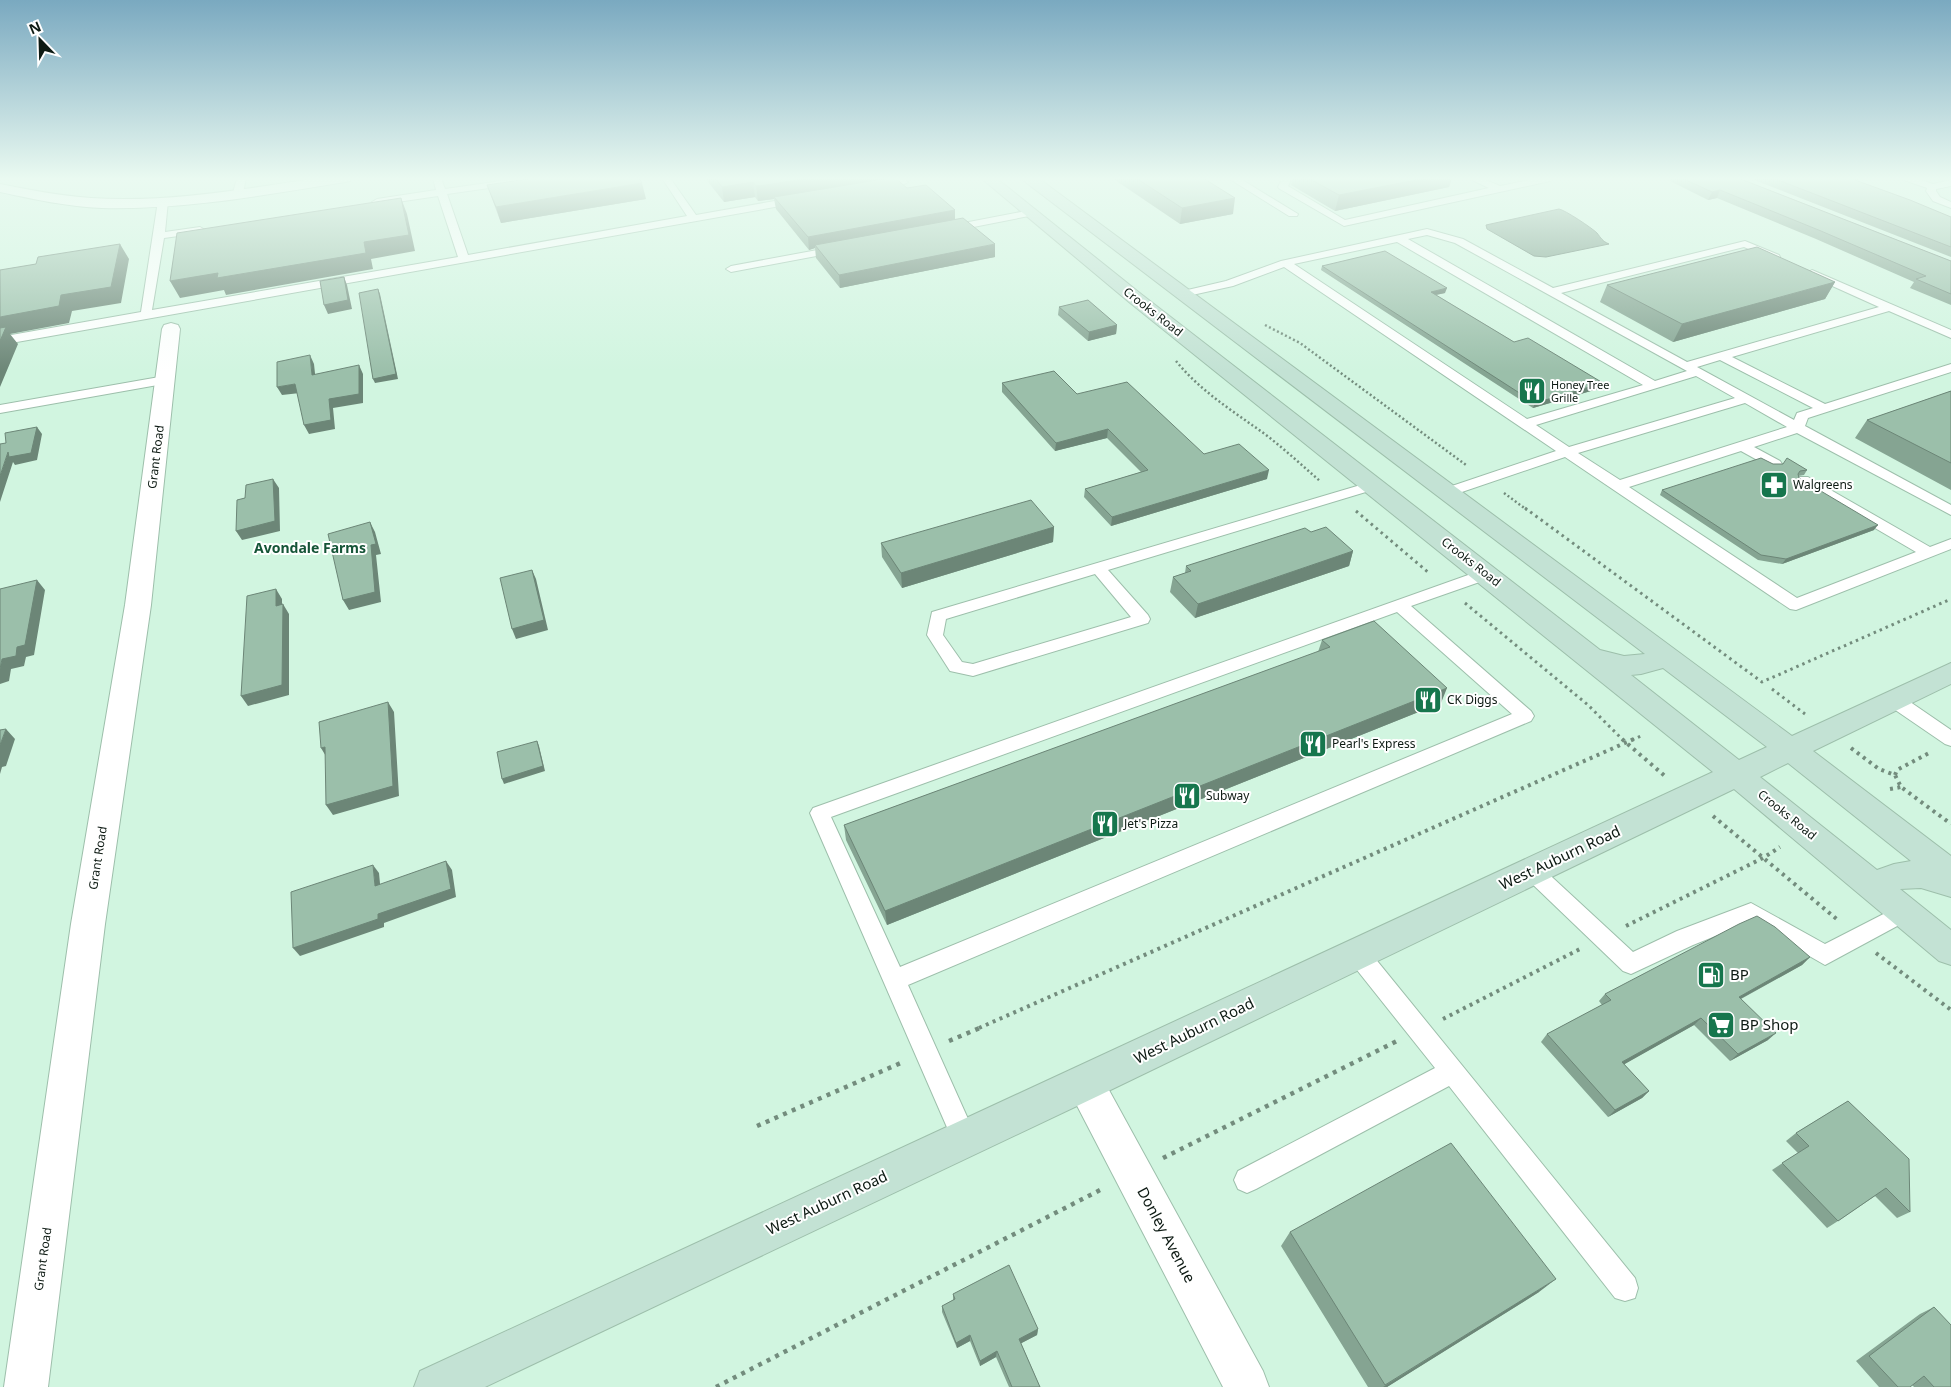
<svg xmlns="http://www.w3.org/2000/svg" width="1951" height="1387" font-family="'Noto Sans',sans-serif">
<style>
.water{fill:#769985;stroke:#567363}
.lines{fill:none;stroke-linecap:round;stroke-linejoin:round}
.lane-casing{stroke:#9dbfab;stroke-width:2}
.street-casing{stroke:#9dbfab;stroke-width:2}
.secondary-casing{stroke:#9dbfab;stroke-width:2}
.path-far3{stroke:#738c7d;stroke-width:2.5;stroke-dasharray:2 2.5;stroke-linecap:butt}
.path-far2{stroke:#738c7d;stroke-width:3;stroke-dasharray:2.5 4;stroke-linecap:butt}
.path-far1{stroke:#738c7d;stroke-width:4;stroke-dasharray:3 4.5;stroke-linecap:butt}
.path{stroke:#738c7d;stroke-width:4.5;stroke-dasharray:4 5.5;stroke-linecap:butt}
.lane{fill:#fff;fill-rule:evenodd}
.street{fill:#fff;fill-rule:evenodd}
.secondary{fill:#c3e2d4;fill-rule:evenodd}
.wall{fill:#85a492}
.shaded-wall{fill:#6c8677}
.building{fill:#9bbfaa;stroke:#6c8677}
.labels{text-anchor:middle;stroke-width:4;stroke-linejoin:round;paint-order:stroke}
.far-poi-label{font-size:11px;fill:#0d1a13;stroke:#fff;text-anchor:start}
.street-label{font-size:12px;fill:#0d1a13;stroke:#fff}
.poi-label{font-size:12px;fill:#0d1a13;stroke:#fff;text-anchor:start}
.neighbourhood-label{font-size:14px;font-weight:bold;fill:#155437;stroke:#fff}
.near-street-label{font-size:15px;fill:#0d1a13;stroke:#fff}
.near-poi-label{font-size:15px;fill:#0d1a13;stroke:#fff;text-anchor:start}
</style>
<rect width="100%" height="100%" fill="#d1f5e0"/>
<path class="water" d="M1559,209c6,1 33,19 38,24 4,5 5,8 12,11l-63,13 -12,-1 -47,-27 -1,-4z"/>
<g class="lines">
<g class="lane-casing">
<path id="lane" d="M237,178h9l-3,15 -5,3 -5,-3z
M433,178h8l4,11 78,-11h21l-5,3 -92,13 21,61 219,-39 -25,-38h8l26,37 101,-18 5,3 -5,3 -797,142v-8l141,-25 17,-111 5,-3 5,3 -3,31 35,-5 5,3 -5,3 -36,5 -12,72 306,-53 -20,-61 -61,9 -5,-3 5,-3 59,-9z
M895,178h9l4,4c-7,5 -29,9 -36,4l5,-3 19,-3z
M1228,178h11l59,36 -1,2h-8z
M1277,178h12l2,2 -3,6 57,34 144,-32 -17,-8 -1,-2h10l19,8 39,-8h16l-5,3 -206,45 -64,-37 -2,-2 3,-6z
M1903,178h12l18,6 18,-4v6l-15,3v2l4,6 11,5v6l-18,-7 -7,-10 1,-3 -23,-8z
M1031,210l3,1v4l-86,17 -5,-3 5,-3z
M1427,229l36,10 90,49 192,-47 34,14 1,2 -5,3 -31,-13 -183,46 126,69 192,-55 -71,-32 -1,-2 5,-3 139,60v8l-62,-27 -157,46 93,47 126,-40v8l-143,46 -3,8 146,79v10l-154,-82 -43,14 26,14 2,3 -2,3h-10l-29,-16 -112,36 168,111 119,-46 -118,-69 -2,-3 2,-3h10l122,70 21,-8v10l-155,61 -6,-1 -225,-152 -112,38h-10l-2,-3 2,-3 113,-38 -272,-184 -51,19 -50,11 -6,-3 2,-2 47,-11 55,-20zM1427,235l28,8 232,128 -32,10 -247,-142zM1397,242l246,143 -116,34 -233,-155zM1720,360l93,48 -16,5 -3,7 -97,-53zM1696,376l39,22 -166,49 -33,-22zM1745,403l42,24 -167,53 -42,-27z
M839,246l4,1 1,2 -1,2 -112,21 -5,-3 5,-3z
M165,376l4,1 2,3 -2,3 -169,30v-8z
M1374,481l5,1 2,3 -2,3 -271,82 40,45 2,4 -2,4 -175,53 -23,-5 -23,-36 5,-23zM1095,574l36,43 -158,47 -11,-2 -19,-27 3,-16z
M1485,569l6,1 2,4 -2,4 -80,28 120,105 3,5 -3,5 -623,264 69,154 -3,9 -9,3 -9,-3 -146,-335 3,-5zM1397,612l115,102 -612,253 -69,-150z
M1894,694l6,1 51,35v16l-6,-2 -57,-39 -3,-5 3,-5z
M1533,864l7,2 93,86 44,-21 74,-28 74,41 80,-41 7,3 3,6 -3,6 -87,47 -75,-43 -57,23 -62,29 -8,-3 -97,-93 -3,-6 3,-6z
M1357,943l8,3 270,332 3,10 -3,10 -10,3 -10,-3 -166,-212 -193,103 -9,4 -9,-4 -4,-9 4,-9 197,-103 -86,-108 -3,-7 3,-7z"/>
</g>
<g class="street-casing">
<path id="street" d="M319,178h33l-2,3 -5,1c-80,13 -161,28 -243,26 -34,-1 -68,-9 -102,-16v-8c30,6 60,12 91,14 76,5 153,-9 228,-20z
M171,323l7,2 2,4 -29,276 -46,319 -57,463h-44l67,-463 54,-319 37,-276 2,-4z
M1085,1065l13,5 165,301 6,16h-46l-151,-291 -6,-13 6,-13z"/>
</g>
<g class="secondary-casing">
<path id="secondary" d="M981,178h15l145,116 459,356 24,6 21,-2 -621,-473 -2,-3h16l754,558 159,-73v21l-138,67 138,105v41l-30,-9 -21,1 51,41v35l-12,-4 -205,-172 -636,307 -613,291h-71l6,-16 1293,-599 -584,-470zM1663,668l104,79 -28,13 -108,-85 10,-1zM1788,763l123,98 -17,3 -17,6 -117,-93z"/>
</g>
<path class="path-far3" d="M1265,325l35,18 166,122
M1176,361c21,26 49,45 76,64 24,16 46,37 68,56
M1504,493l23,17"/>
<path class="path-far2" d="M1525,508l237,174 189,-83
M1356,511l73,62
M1465,603l123,102 35,35
M1772,689l33,25
M1632,740l11,-5"/>
<path class="path-far1" d="M1622,739l44,38
M1851,748l28,21 16,6 6,12 50,37
M1895,775l2,-5 34,-18
M1890,789l11,-2
M1713,816l126,105
M1626,926l137,-68 17,-11
M1876,953l75,57
M1443,1019l137,-70
M979,1028l655,-289"/>
<path class="path" d="M949,1041l33,-14
M757,1126l146,-64
M1163,1158l234,-117
M716,1387l388,-199"/>
<use href="#lane" class="lane"/>
<use href="#street" class="street"/>
<use href="#secondary" class="secondary"/>
</g>
<path class="wall" d="M705,178h181l69,32v10l40,37 -155,31 -24,-30 -1,-10 -6,2 -33,-41 -2,-10 -16,2 -3,-4 -31,5z
M1112,178h91l30,36 -53,10z
M1293,178h159l-3,9 -114,24 -44,-26z
M1671,178h67l213,83v44l-41,-17 4,-6 -98,-43 -99,-41 -9,2 -38,-19z
M1749,178h106l3,3 93,36v40z
M487,185l159,14 -145,24z
M1322,266l123,27 -9,2 78,47 89,41 -2,5 -68,20 -212,-138z
M1835,282l-10,17 -152,43 -73,-40 7,-17z
M1059,307l58,18 -1,9 -28,7 -30,-26z
M1002,383l75,11 127,60 63,25 -156,47 -27,-29 1,-8 56,-17 -34,-34 -52,13 -53,-59z
M1951,391v99l-96,-52 12,-18z
M1773,464l34,6 -3,5 -6,1 1,2 75,52 -92,34 -24,-4 -98,-65 2,-5z
M1054,527l-1,15 -151,46 -20,-31 -1,-14z
M1311,532l42,19 -4,15 -154,52 -25,-26 3,-15 12,-4 1,-7z
M1322,640l119,63 -554,222 -41,-85 -2,-15 474,-173z
M1810,957l-8,8 -61,34 27,41 -38,21 -36,-36 -70,39 25,27 -7,7 -34,19 -67,-75 6,-8 55,-29 -3,-4 6,-7z
M1848,1101l62,111 -13,6 -22,-22 -37,25 -11,7 -55,-58 26,-17 -12,-12 10,-8z
M1290,1232l249,60 -152,95h-19l-87,-141z
M953,1294l85,35 -1,6 -16,8 19,44h-31l-13,-30 -16,9 -10,-25 -13,7 -15,-36v-6l11,-6z
M1934,1307l17,80h-37l-2,-2 -2,2h-31l-23,-26 64,-47z"/>
<path class="shaded-wall" d="M809,178h77v2l-112,17v2l-16,2 -2,-15z
M1426,178h26l-3,9 -114,24 4,-16z
M753,182l2,15 -31,5 -2,-15z
M642,183l4,16 -145,24 -5,-16z
M1720,190l-3,8 -9,2 4,-8z
M401,198l6,16 8,37 -44,8 2,10 -147,26 -2,-5 -44,8 -10,-17 194,-39z
M1235,198l-2,16 -53,10 2,-16z
M955,210v12l-140,23v3l-6,2 -1,-13z
M120,244l9,15 -8,44 -49,8 -3,12 -59,11 8,10 -18,43v-70l61,-22z
M995,244v13l-155,31 -1,-13z
M344,277l3,8 5,24 -24,5 -4,-9z
M1835,282l-10,17 -152,43 9,-18z
M1447,288l-2,5 -15,3 1,-4z
M378,289l2,5 18,85 -23,4 -2,-4z
M1117,325l-1,9 -28,7 1,-9z
M310,355l4,9 2,19 -4,-8z
M359,365l4,9v29l-30,5 2,21 -26,5 -5,-9 25,-26z
M1603,383l-2,5 -68,20 2,-5z
M295,384l5,9 -18,2 -5,-8z
M37,427l5,7 -5,26 -22,5 -2,-3 -13,40v-26l8,-24z
M1108,429l-1,9 -52,13 1,-8z
M1269,470l-2,9 -156,47 1,-9z
M273,479l6,9 1,43 -38,9 -6,-9z
M370,522l5,10 6,22 -5,1 5,47 -32,8 -6,-10z
M1878,525l-4,5 -92,34 4,-5z
M1054,527l-1,15 -151,46 -1,-15z
M1353,551l-4,15 -154,52 3,-14z
M532,570l4,9 12,51 -32,9 -4,-10z
M37,580l8,10 -11,65 -8,2 -2,9 -13,3 -2,12 -9,3v-15l2,-10 15,-12z
M276,589l6,10v17l-6,-10z
M283,604l6,10v81l-41,11 -7,-10z
M1447,688l-6,15 -554,222 -2,-14z
M388,702l6,10 5,84 -66,19 -7,-10z
M6,729l9,10 -9,27 -4,1 -2,7v-29z
M537,741l2,5 6,25 -41,13 -2,-5z
M325,747l2,11 -6,-10z
M446,861l6,9 4,27 -72,26v4l-84,29 -7,-8 85,-34z
M373,865l6,8 2,21 -6,-8z
M1810,957l-8,8 -71,39 8,-7z
M1701,1018l-7,7 -78,44 6,-7z
M1776,1033l-8,7 -38,21 8,-7z
M1649,1091l-7,7 -34,19 7,-7z
M1556,1279l-17,13 -152,95h-4z
M1038,1329l-1,6 -19,10 1,-6z
M970,1335v6l-13,7 -1,-5z
M997,1351l-1,6 -16,9v-5z"/>
<path class="building" d="M534,178h105l3,5 -146,24 -9,-22z
M715,178h94l-43,7 -10,1 -3,-4 -31,5z
M889,178h6l12,10 19,-3 29,25 -147,27 -34,-40z
M1136,178h67l32,20 -53,10z
M1308,178h118l-87,17z
M1682,178h56l213,83v33l-35,-15 10,-3 -105,-45 -101,-41 -8,2z
M1773,178h82l4,1 -4,1 55,20 41,17v30z
M401,198l8,37 -45,7 2,11 -149,25 1,-5 -48,8 7,-48z
M963,218l32,26 -156,31 -24,-30z
M120,244l-9,43 -50,8 -2,11 -59,11v-47l36,-6 2,-7z
M1757,247l78,35 -153,42 -75,-39z
M1385,251l62,37 -16,4 83,50 14,-4 75,45 -68,20 -213,-137z
M344,277l4,23 -24,5 -4,-24z
M378,289l18,85 -23,5 -14,-86z
M1088,300l29,25 -28,7 -30,-25z
M6,327l-6,14v-13z
M310,355l2,20 47,-10v29l-30,5 2,21 -27,5 -9,-41 -18,3v-25z
M1054,371l23,23 50,-12 77,72 35,-10 30,26 -157,47 -27,-28 63,-19 -40,-41 -52,14 -54,-60z
M1951,391v72l-84,-43z
M37,427l-6,26 -22,4 -1,-5 -8,24v-32l6,-1 -1,-10z
M1761,458l12,6h10l4,-6 20,12 -7,1 -2,3 1,4 79,47 -92,34 -25,-4 -99,-65z
M273,479l2,42 -39,10 1,-31 8,-2 1,-13z
M1031,500l23,27 -153,46 -20,-30z
M370,522l6,22 -5,1 4,47 -32,8 -15,-66z
M1326,527l27,24 -155,53 -25,-27 18,-6 -5,-5 119,-38 6,4z
M532,570l12,50 -32,9 -12,-51z
M37,580l-12,65 -8,2 -1,9 -14,3 -2,10v-80z
M276,589v17l7,-2 -1,81 -41,11 6,-100z
M1374,621l73,67 -562,223 -41,-86 486,-178 -8,-7z
M388,702l5,84 -67,19 -1,-58 -4,1 -2,-26z
M6,729l-6,16v-15z
M537,741l6,25 -41,13 -5,-27z
M446,861l5,28 -73,25v5l-85,29 -2,-56 82,-27 2,21z
M1757,916l18,11 35,30 -71,40 37,36 -38,21 -37,-36 -79,44 27,29 -34,19 -68,-76 64,-34 -6,-6 134,-70z
M1848,1101l61,58 1,53 -24,-24 -48,33 -56,-58 27,-17 -13,-13z
M1451,1143l105,136 -171,106 -95,-153z
M1009,1265l29,64 -19,10 21,48h-28l-15,-36 -17,10 -10,-26 -14,8 -14,-37 13,-7 -2,-5z
M1934,1307l17,18v62h-17l-10,-11 -14,11h-12l-29,-31z"/>
<linearGradient id="sky" x2="0" y2="1"><stop stop-color="#7aa9c0"/><stop offset="0.48" stop-color="#eafaf1"/><stop offset="1" stop-color="#eafaf1" stop-opacity="0"/></linearGradient>
<rect width="1951" height="372" fill="url(#sky)"/>
<defs>
<g id="restaurant-square" transform="scale(1.4375)"><rect x="-9" y="-9" width="18" height="18" rx="4" fill="#16764d" stroke="#fff"/><path d="M-5-6h1v4h1v-4h1v4h1v-4h1v5L-1.5 .5V6h-2V.5L-5-1ZM5-6V6H3V1.5H1.5Q1.5-4 5-6Z" fill="#fff"/></g>
<g id="pharmacy-square" transform="scale(1.4375)"><rect x="-9" y="-9" width="18" height="18" rx="4" fill="#16764d" stroke="#fff"/><path d="M-2-6h4v4h4v4h-4v4h-4v-4h-4v-4h4Z" fill="#fff"/></g>
<g id="fuel-square" transform="scale(1.4375)"><rect x="-9" y="-9" width="18" height="18" rx="4" fill="#16764d" stroke="#fff"/><path d="M-5.5-6h7V0h2V4h1.3V-2.5L3-4.5l.8-.8L6-3V5H2.5V1h-1V6h-7ZM-4.2-4.7v3.2H.2V-4.7Z" fill="#fff"/></g>
<g id="supermarket-square" transform="scale(1.4375)"><rect x="-9" y="-9" width="18" height="18" rx="4" fill="#16764d" stroke="#fff"/><path d="M-6-5.5h2.5l.6 2H6L4.5 2H-2.5L-4.4-4H-6ZM-1.5 3.2a1.3 1.3 0 1 0 .1 0ZM3 3.2a1.3 1.3 0 1 0 .1 0Z" fill="#fff"/></g>
</defs>
<g fill-rule="evenodd">
<use href="#restaurant-square" x="1532" y="391"/>
<use href="#pharmacy-square" x="1774" y="485"/>
<use href="#restaurant-square" x="1428" y="700"/>
<use href="#restaurant-square" x="1313" y="744"/>
<use href="#restaurant-square" x="1187" y="796"/>
<use href="#restaurant-square" x="1105" y="824"/>
<use href="#fuel-square" x="1711" y="975"/>
<use href="#supermarket-square" x="1721" y="1025"/>
</g>
<g class="labels">
<g class="far-poi-label">
<text x="1551" y="389">Honey Tree<tspan x="1551" dy="13">Grille</tspan></text>
</g>
<g class="street-label">
<text transform="translate(1153 312) rotate(38)" y="4">Crooks Road</text>
<text transform="translate(156 457) rotate(-83)" y="4">Grant Road</text>
<text transform="translate(1471 562) rotate(38)" y="4">Crooks Road</text>
<text transform="translate(1787 815) rotate(39)" y="4">Crooks Road</text>
<text transform="translate(98 858) rotate(-81)" y="4">Grant Road</text>
<text transform="translate(43 1259) rotate(-82)" y="4">Grant Road</text>
</g>
<g class="poi-label">
<text x="1793" y="489">Walgreens</text>
<text x="1447" y="704">CK Diggs</text>
<text x="1332" y="748">Pearl's Express</text>
<text x="1206" y="800">Subway</text>
<text x="1124" y="828">Jet's Pizza</text>
</g>
<g class="neighbourhood-label">
<text x="310" y="553">Avondale Farms</text>
</g>
<g class="near-street-label">
<text transform="translate(1560 858) rotate(-25)" y="5">West Auburn Road</text>
<text transform="translate(1194 1031) rotate(-26)" y="5">West Auburn Road</text>
<text transform="translate(827 1203) rotate(-25)" y="5">West Auburn Road</text>
<text transform="translate(1166 1235) rotate(62)" y="5">Donley Avenue</text>
</g>
<g class="near-poi-label">
<text x="1730" y="980">BP</text>
<text x="1740" y="1030">BP Shop</text>
</g>
</g>
<g transform="translate(40 40) rotate(337)" stroke="#ffffff" stroke-width="4" paint-order="stroke">
<path d="M0-4L9 19L0 12L-9 19Z" fill="#0d1a13"/>
<text y="-8" font-size="14" font-weight="bold" text-anchor="middle" fill="#0d1a13">N</text>
</g>
</svg>
